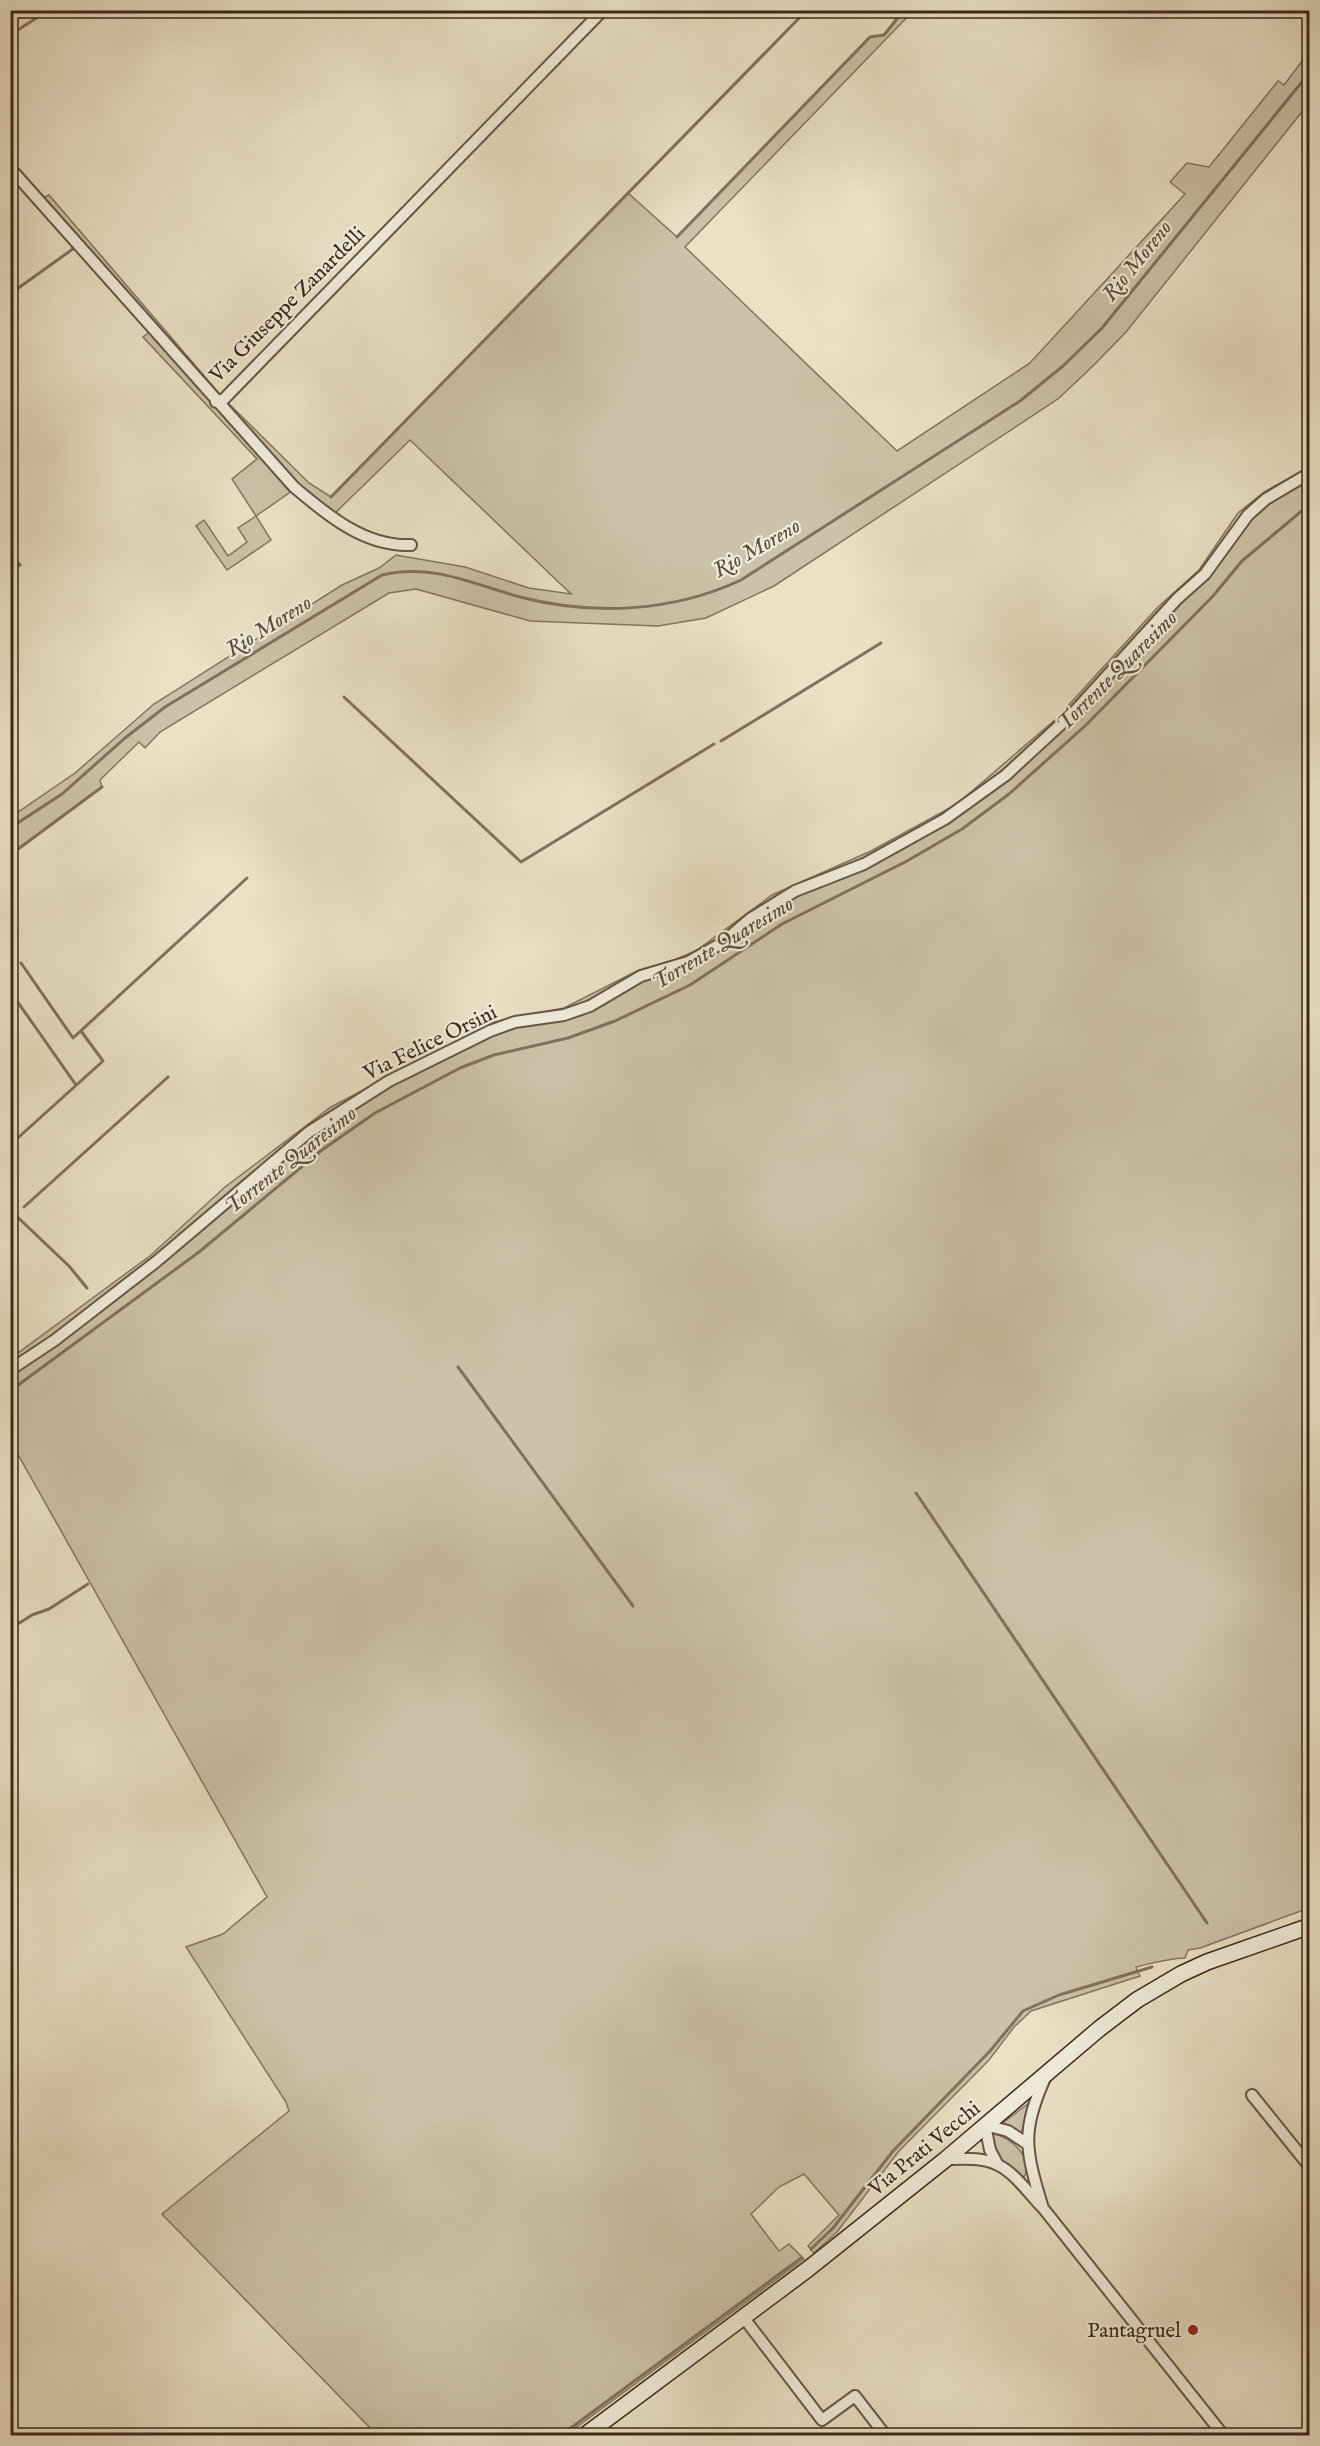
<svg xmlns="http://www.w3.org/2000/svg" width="1320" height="2446" font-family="'IM FELL English',serif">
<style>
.green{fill:#ccc2a9;stroke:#837560;stroke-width:1.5}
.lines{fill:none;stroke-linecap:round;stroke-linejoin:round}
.stream{stroke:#80715e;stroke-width:3}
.street-casing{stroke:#665644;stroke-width:14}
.secondary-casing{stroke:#3a2818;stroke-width:18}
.street{stroke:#f1ecdb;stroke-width:10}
.secondary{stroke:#f1ecdb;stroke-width:15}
.poi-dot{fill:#8f2418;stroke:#f1ecdb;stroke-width:2}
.labels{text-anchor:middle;stroke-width:4.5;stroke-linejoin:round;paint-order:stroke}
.street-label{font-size:21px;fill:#3a2818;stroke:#f1ecdb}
.poi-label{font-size:21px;fill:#3a2818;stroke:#f1ecdb;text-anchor:end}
.water-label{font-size:22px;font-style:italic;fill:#5d4d3b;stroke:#f1ecdb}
</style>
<rect width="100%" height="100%" fill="#eae1c7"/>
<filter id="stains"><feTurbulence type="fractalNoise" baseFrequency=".00333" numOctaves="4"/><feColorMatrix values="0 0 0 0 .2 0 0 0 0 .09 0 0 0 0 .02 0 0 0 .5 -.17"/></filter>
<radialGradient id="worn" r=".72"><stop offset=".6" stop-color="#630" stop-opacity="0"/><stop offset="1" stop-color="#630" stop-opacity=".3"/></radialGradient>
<path class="green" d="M904,11h9l-228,236 212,204 133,-88 155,-169 -15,-12 17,-19 22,4 69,-86 6,4 25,-33v51l-183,229 -31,32 -37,35 -284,187 -68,32 -48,8 -128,-5 -114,-32 -27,4 -229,139 -15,16 -6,-6 -39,38 2,7 -91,68v-38l64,-44 79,-69 188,-119 37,-17 17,-13 69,12 64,21 42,6 -161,-154 -82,80 -36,-29 -36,25 15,24 -44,30 -31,-44 8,-6 24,36 19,-14 -9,-14 18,-12 -24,-37 25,-20 -114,-122 10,-8 -115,-129 11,-5 175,204 85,84 22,14 297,-304 49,44 193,-200 14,-2z
M1309,467v1441l-109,40 -12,2 -3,8c-12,0 -37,6 -49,9l4,9 -109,35 -17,16 -25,33 -90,91 -62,81 -23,21 -6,-7 31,-31 -35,-41 -25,13 -28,27 28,37 10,-7 15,15 -238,176h-189l-215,-221 127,-103 -3,-9 -100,-155 37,-13 44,-37 -256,-455 -1,-83 141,-104 74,-68 106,-80 163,-85 70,-14 73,-37 38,-11 22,-10 75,-55 99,-44 86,-47 99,-85 102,-112 41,-37 39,-57 26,-21z
M1029,2103l-8,32 -21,-10z
M995,2134c16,3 40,26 29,43l-27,-19 -6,-22z"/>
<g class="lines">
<path class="stream" d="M10,35l39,-25
M677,237l193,-200 14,-2 20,-25
M10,294l67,-48
M331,497l476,-487
M10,553l10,12 -10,7
M344,697l177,165 193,-118
M721,741l160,-98
M10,828l52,-34 63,-56 40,-31 217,-132c50,-12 91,9 138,22 73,19 153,15 221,-17l279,-179 43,-35 39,-38 208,-256
M10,855l92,-68
M21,963l52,75 174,-160
M10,965l7,-6
M10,991l66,94
M10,1145l93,-84 -22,-30
M24,1207l144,-130
M10,1210l59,56 18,22
M458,1367l175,239
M10,1391l189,-139 123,-102 53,-37 85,-45 34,-13 74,-17 47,-17 75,-36 92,-61 125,-63 55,-32 47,-35 77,-69 127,-129 29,-35 68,-57
M916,1493l291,430
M10,1629l22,-14 17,-6 39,-25
M811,2249l22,-21 60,-77 97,-100 33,-40 36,-16 93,-28
M560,2436l241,-178"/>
<g class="street-casing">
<path id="street" d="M10,168l284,319c33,28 71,60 117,58
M216,402l8,-3 379,-389
M10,1370l45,-30 102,-79 152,-129 80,-51 101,-50 25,-9 49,-7 26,-9 51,-30 47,-14 34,-19 28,-24 45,-28 69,-27 81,-45 61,-44 67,-62 104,-114 28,-25 43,-59 18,-16 44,-26
M1252,2095l58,72
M946,2159c16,0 37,-2 52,6 17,8 32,30 45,43l181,228
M998,2165l-8,-15 -5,-25 23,6 18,12
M1042,2205c-17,-56 -21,-75 4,-129
M744,2318l78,102 33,-24 31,40"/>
</g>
<g class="secondary-casing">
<path id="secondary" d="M584,2436l224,-167 138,-110 153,-130 38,-29 44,-26 26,-12 103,-36"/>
</g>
<use href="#street" class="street"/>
<use href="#secondary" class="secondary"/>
</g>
<circle class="poi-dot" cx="1193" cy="2330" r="6"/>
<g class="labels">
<g class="street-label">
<text transform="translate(287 304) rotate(-45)" y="7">Via Giuseppe Zanardelli</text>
<text transform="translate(430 1042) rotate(-26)" y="7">Via Felice Orsini</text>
<text transform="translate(924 2148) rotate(-39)" y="7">Via Prati Vecchi</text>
</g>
<g class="poi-label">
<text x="1181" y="2337">Pantagruel</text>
</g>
<g class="water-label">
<text transform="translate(1136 260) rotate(-51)" y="8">Rio Moreno</text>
<text transform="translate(756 547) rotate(-30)" y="8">Rio Moreno</text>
<text transform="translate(268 625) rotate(-32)" y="8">Rio Moreno</text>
<text transform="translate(1116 670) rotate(-45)" y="8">Torrente Quaresimo</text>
<text transform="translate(722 942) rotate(-31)" y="8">Torrente Quaresimo</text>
<text transform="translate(290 1159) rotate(-38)" y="8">Torrente Quaresimo</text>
</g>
</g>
<rect width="1320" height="2446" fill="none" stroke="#eae1c7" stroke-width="36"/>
<rect x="12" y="12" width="1296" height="2422" fill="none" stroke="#3a2818" stroke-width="3"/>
<rect x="18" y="18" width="1284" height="2410" fill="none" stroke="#3a2818" stroke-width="1.5"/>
<rect width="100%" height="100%" filter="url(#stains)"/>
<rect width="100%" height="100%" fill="url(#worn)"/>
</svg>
